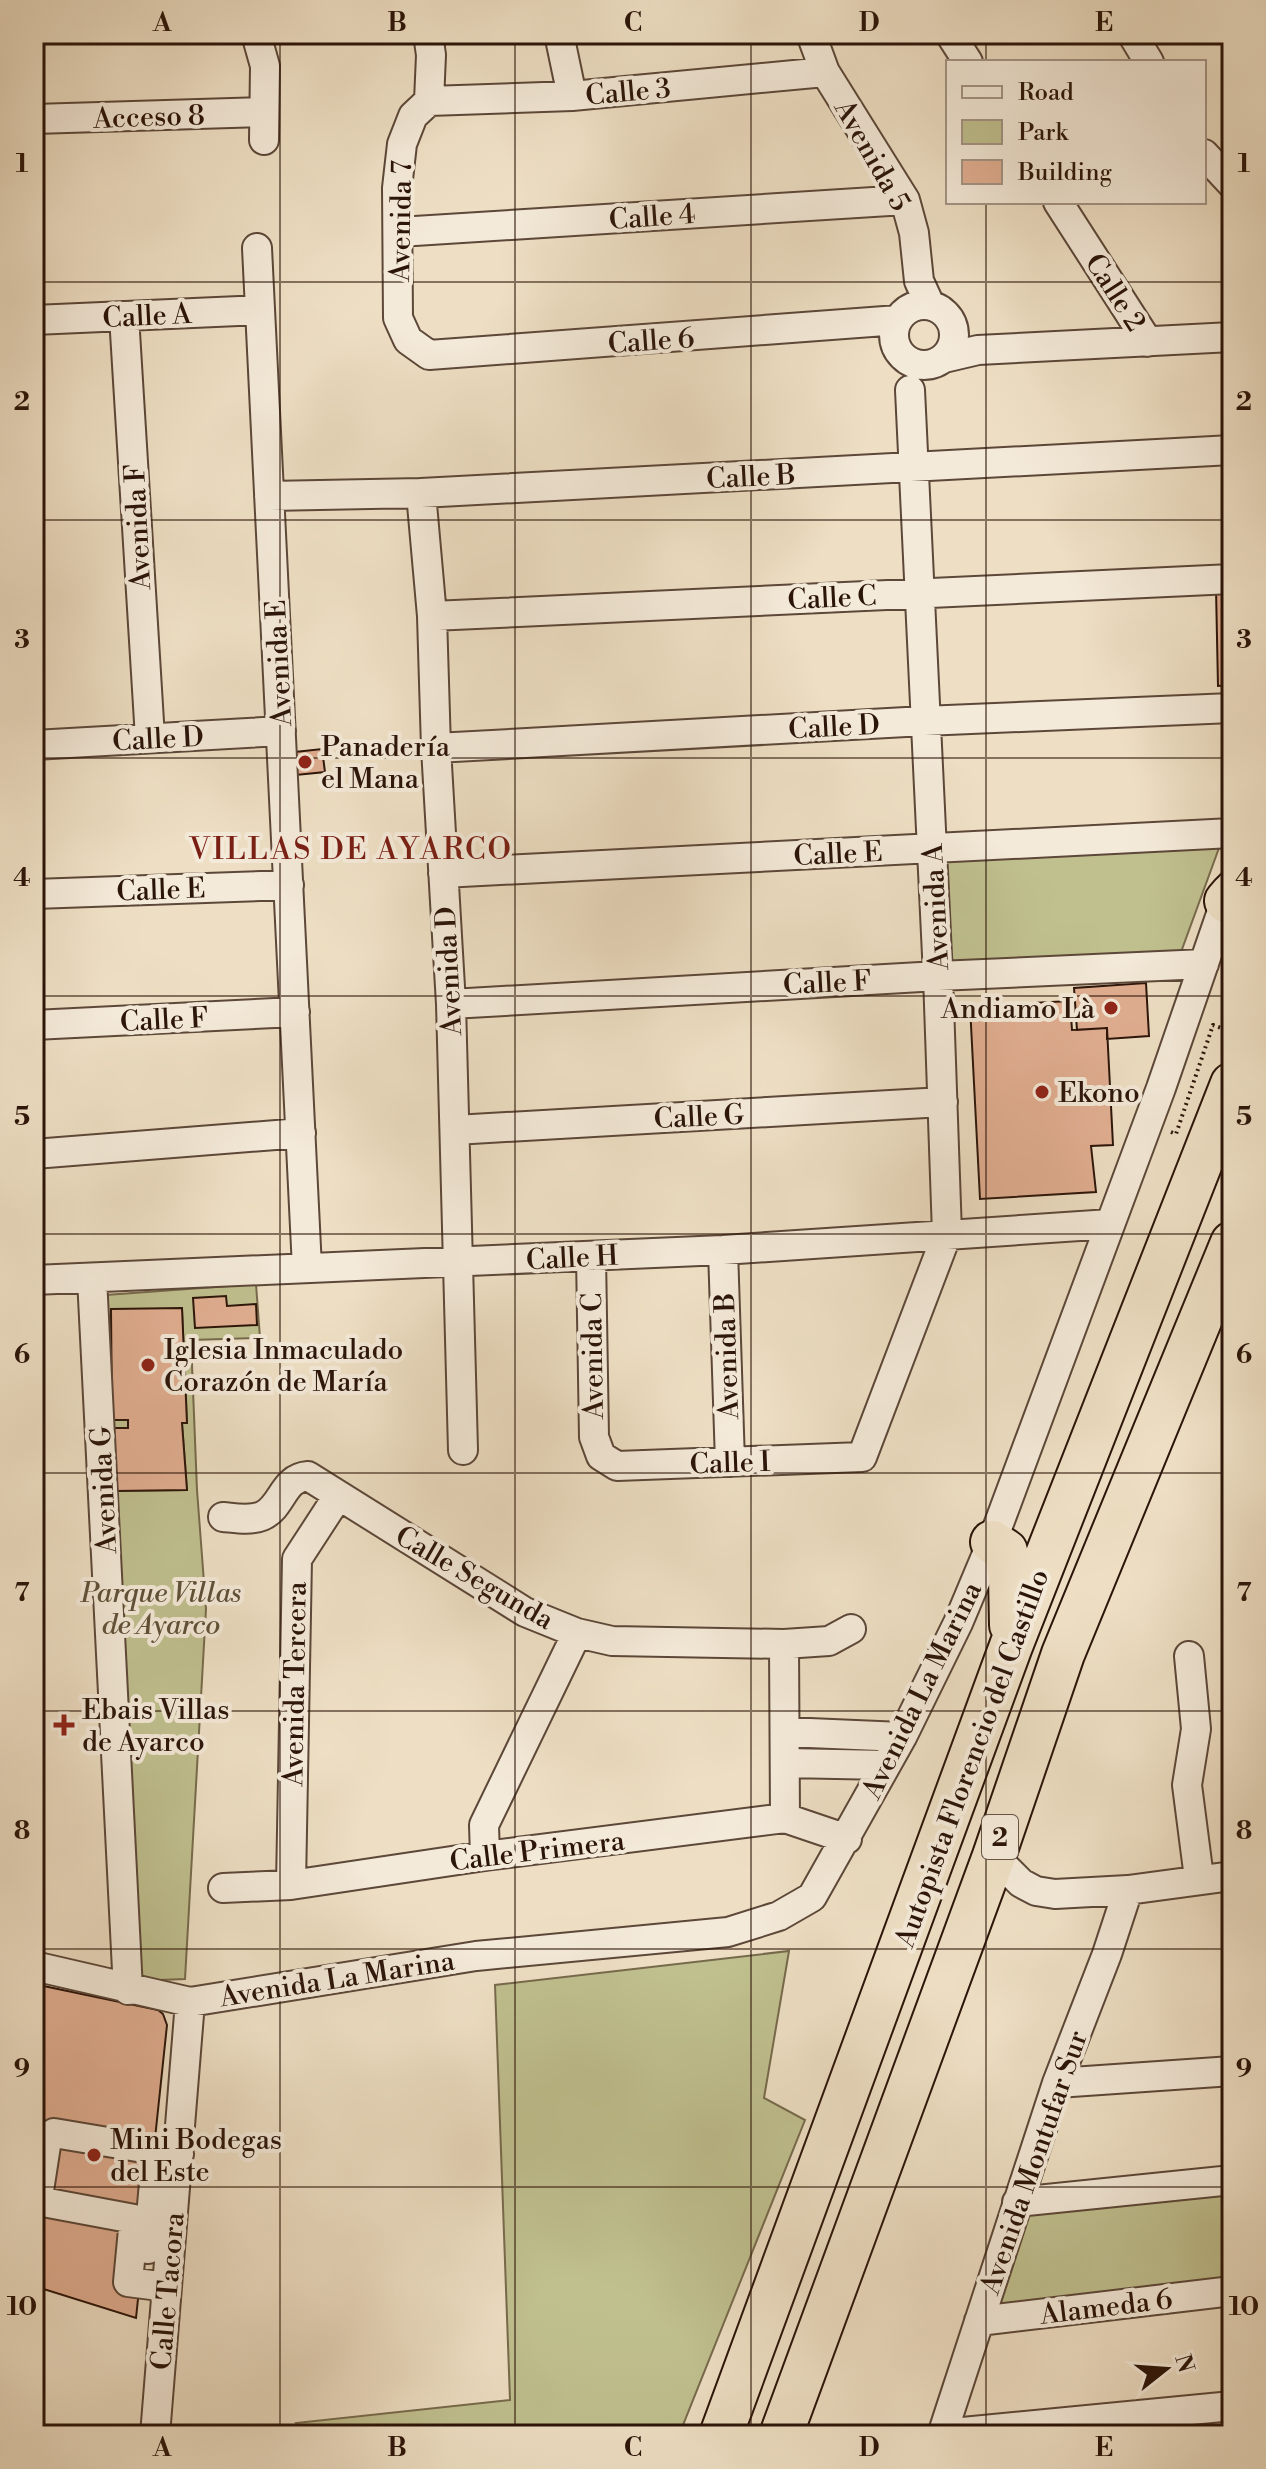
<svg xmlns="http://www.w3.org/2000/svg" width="1266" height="2469" font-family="'Libre Bodoni',serif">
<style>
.green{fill:#c0c08f;stroke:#766a4c;stroke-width:2;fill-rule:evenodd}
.building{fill:#e1ae91;stroke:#2b1409;stroke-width:2}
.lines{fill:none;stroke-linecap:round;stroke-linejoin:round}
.minor-casing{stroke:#5c4738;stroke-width:32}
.highway-casing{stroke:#2b1409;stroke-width:46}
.path{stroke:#2b1409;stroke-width:4;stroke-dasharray:2 4;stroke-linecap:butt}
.minor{stroke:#f4ead9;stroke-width:28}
.highway{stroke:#eedfc4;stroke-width:42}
.grid{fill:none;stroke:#2b1409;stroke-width:2;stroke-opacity:0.55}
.poi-dot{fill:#8f2418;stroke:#f4ead9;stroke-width:3}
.labels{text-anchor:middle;stroke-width:8;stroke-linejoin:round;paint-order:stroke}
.shield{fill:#f4ead9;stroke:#675447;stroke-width:2}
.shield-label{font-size:26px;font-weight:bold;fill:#2b1409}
.street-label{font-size:28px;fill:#2b1409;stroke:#f4ead9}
.poi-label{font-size:28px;fill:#2b1409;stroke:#f4ead9;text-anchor:start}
.park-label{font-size:28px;font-style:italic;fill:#5f5038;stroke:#f4ead9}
.neighbourhood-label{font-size:30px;letter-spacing:2px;fill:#7a1f14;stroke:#f4ead9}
.neatline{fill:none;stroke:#2b1409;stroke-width:3}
.grid-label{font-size:26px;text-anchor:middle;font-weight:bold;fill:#2b1409}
</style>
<rect width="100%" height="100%" fill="#eedfc4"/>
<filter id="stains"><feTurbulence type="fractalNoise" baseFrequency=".0025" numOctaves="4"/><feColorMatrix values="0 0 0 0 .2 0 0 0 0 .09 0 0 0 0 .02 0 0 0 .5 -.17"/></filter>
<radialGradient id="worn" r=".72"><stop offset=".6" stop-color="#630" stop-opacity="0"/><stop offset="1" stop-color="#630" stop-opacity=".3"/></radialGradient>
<path class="green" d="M1219,848l-38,104 -234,11 -3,-102z
M256,1284l4,54 -69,2 6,150 9,119 -21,370 -52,2 -27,-686zM182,1309l5,114h-5l5,67 -72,1 -2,-63h15v-8h-16l-1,-110z
M789,1951l-25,147 41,22 -126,315h-375l-8,-12 214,-23 -15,-415z
M1232,2188v92l-243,29 38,-96z"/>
<path class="building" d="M1232,588v97l-14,1 -2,-97z
M322,749l3,23 -39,4v-23z
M1146,983l3,53 -42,3v-11l-30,2 -3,-42z
M1070,1001l2,29 35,-2 6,117 -22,1 5,46 -116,7 -10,-193z
M226,1296l1,10 29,-2 1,21 -62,3 -2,-30z
M182,1308l5,115h-5l5,67 -72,1 -3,-63h16v-8h-16l-1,-111z
M34,1984l124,26 5,4 4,11 -31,293 -102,-32z"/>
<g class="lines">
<g class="minor-casing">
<path id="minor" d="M256,34l9,32 -1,74
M428,34l3,21 -2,46 -16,15 -11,28 -5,44 1,130 10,22 21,15 469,-35
M559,34l13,62
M811,34l14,38 80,128 9,33 5,48 11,24
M950,34l18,28
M1132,34l17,28
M429,101l143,-5 253,-24
M34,119l230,-7
M1204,154l28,30
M1058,202l90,140
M399,232l506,-32
M257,248l50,1020
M894 335a30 30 0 1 1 60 0a30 30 0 1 1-60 0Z
M124,316l26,422
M34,320l226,-10
M944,358l34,-8 254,-13
M421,493l11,123 4,132 15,256 12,446
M269,496l152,-3 811,-43
M432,616l800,-37
M34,745l247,-14
M436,748l488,-27 308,-13
M443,873l789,-40
M34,894l255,-9
M451,1004l487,-28 266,-12
M34,1025l261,-13
M455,1130l488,-28
M34,1154l267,-21
M723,1250l7,212
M591,1256l3,181 7,19 16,10 245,-9 85,-223 -9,-258 -28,-586
M92,1278l36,712
M34,1280l689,-30 387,-26
M223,1517c12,1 27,4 39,-1 21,-9 20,-38 46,-40l217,136 52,21 35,8 172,3 45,-3 22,-12
M784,1644l1,174
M1189,1656l7,73 -9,56 12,93
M786,1732l116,5
M786,1763l100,2
M485,1856l-1,-31 93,-192
M994,1856l27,27 15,8 19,3 73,-4 104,-14
M291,1885l6,-326 41,-63
M223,1888l68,-3 194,-29 300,-38 62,21
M34,1966l156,36 286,-46 252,-24 51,-16 33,-19 90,-160 56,-114 34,-81 169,-454 70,-203
M1057,2083l175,-12
M1017,2202l215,-22
M148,2249l9,-99
M167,2287l-39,-5 6,-63 -91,-17 -5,-5 9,-58 7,-6 125,21
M979,2321l253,-30
M942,2434l290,-28
M155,2435l35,-433
M942,2435l115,-352 50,-129 21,-64"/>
</g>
<g class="highway-casing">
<path id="highway" d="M1226,901l6,-7
M992,1542l14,9 4,25 1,49
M721,2435l290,-789 221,-562
M781,2435l213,-579 69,-202 169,-411"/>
</g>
<path class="path" d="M1171,1132l5,2 37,-109 19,7"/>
<use href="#minor" class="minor"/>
<use href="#highway" class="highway"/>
</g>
<path class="grid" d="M280,34v2401M515,34v2401M751,34v2401M986,34v28M986,202v2233M34,282h1198M34,520h1198M34,758h1198M34,996h1198M34,1234h1198M34,1473h1198M34,1711h1198M34,1949h1198M34,2187h1198"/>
<g class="poi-dot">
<circle cx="305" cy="762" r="8"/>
<circle cx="1111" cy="1008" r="8"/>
<circle cx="1042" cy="1092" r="8"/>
<circle cx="148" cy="1365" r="8"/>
<path d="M60 1713h8v8h8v8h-8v8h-8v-8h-8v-8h8z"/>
<circle cx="94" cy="2155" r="8"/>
</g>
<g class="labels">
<rect class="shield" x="982" y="1815" width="36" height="44" rx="6"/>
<g class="shield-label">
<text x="1000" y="1846">2</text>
</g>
<g class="street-label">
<text transform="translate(628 91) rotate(-5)" y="10">Calle 3</text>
<text transform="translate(149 116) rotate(-2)" y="10">Acceso 8</text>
<text transform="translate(873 155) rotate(60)" y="10">Avenida 5</text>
<text transform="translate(652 216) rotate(-4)" y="10">Calle 4</text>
<text transform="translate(400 221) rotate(-89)" y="10">Avenida 7</text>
<text transform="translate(1116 292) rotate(57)" y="10">Calle 2</text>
<text transform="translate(147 315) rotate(-3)" y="10">Calle A</text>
<text transform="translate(651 340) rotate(-4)" y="10">Calle 6</text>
<text transform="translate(751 476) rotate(-3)" y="10">Calle B</text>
<text transform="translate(137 527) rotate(-93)" y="10">Avenida F</text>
<text transform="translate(832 597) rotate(-3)" y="10">Calle C</text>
<text transform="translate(278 663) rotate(-93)" y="10">Avenida E</text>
<text transform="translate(834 726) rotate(-3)" y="10">Calle D</text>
<text transform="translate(158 738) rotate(-3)" y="10">Calle D</text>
<text transform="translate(838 853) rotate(-3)" y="10">Calle E</text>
<text transform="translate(161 889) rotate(-2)" y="10">Calle E</text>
<text transform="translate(935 907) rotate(-93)" y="10">Avenida A</text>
<text transform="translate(448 971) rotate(-93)" y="10">Avenida D</text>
<text transform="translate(827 982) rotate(-3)" y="10">Calle F</text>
<text transform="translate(164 1019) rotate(-3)" y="10">Calle F</text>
<text transform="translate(699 1116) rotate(-3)" y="10">Calle G</text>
<text transform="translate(572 1257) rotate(-3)" y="10">Calle H</text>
<text transform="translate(592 1356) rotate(-91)" y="10">Avenida C</text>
<text transform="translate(726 1356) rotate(-92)" y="10">Avenida B</text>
<text transform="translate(730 1462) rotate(-2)" y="10">Calle I</text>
<text transform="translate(103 1490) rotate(-93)" y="10">Avenida G</text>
<text transform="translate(475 1577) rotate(30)" y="10">Calle Segunda</text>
<text transform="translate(294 1684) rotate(-89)" y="10">Avenida Tercera</text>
<text transform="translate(921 1690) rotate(-64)" y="10">Avenida La Marina</text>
<text transform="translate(971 1758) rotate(-70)" y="10">Autopista Florencio del Castillo</text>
<text transform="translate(537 1850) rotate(-7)" y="10">Calle Primera</text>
<text transform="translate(337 1978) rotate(-9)" y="10">Avenida La Marina</text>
<text transform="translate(1033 2162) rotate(-71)" y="10">Avenida Montufar Sur</text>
<text transform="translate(167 2291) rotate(-85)" y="10">Calle Tacora</text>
<text transform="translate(1106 2306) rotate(-7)" y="10">Alameda 6</text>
</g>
<g class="poi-label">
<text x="321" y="756">Panadería<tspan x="321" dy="32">el Mana</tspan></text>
<text x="1095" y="1018" text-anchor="end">Andiamo Là</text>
<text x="1058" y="1102">Ekono</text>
<text x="164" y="1359">Iglesia Inmaculado<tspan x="164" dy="32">Corazón de María</tspan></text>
<text x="82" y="1719">Ebais Villas<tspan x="82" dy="32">de Ayarco</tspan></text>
<text x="110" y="2149">Mini Bodegas<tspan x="110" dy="32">del Este</tspan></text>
</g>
<g class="park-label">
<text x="161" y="1602">Parque Villas<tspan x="161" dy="32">de Ayarco</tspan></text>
</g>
<g class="neighbourhood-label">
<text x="351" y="859">VILLAS DE AYARCO</text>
</g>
</g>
<rect width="1266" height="2469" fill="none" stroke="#eedfc4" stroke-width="88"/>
<rect x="946" y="60" width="260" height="144" fill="#f4ead9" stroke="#a49486" stroke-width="2"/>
<rect x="962" y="86" width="40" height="12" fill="#f4ead9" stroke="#a49486" stroke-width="2"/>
<text x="1018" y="100" font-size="24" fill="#2b1409">Road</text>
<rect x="962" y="120" width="40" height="24" fill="#c0c08f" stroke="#a49486" stroke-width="2"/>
<text x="1018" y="140" font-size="24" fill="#2b1409">Park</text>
<rect x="962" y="160" width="40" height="24" fill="#e1ae91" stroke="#a49486" stroke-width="2"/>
<text x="1018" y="180" font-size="24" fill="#2b1409">Building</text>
<g transform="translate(1166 2369) rotate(73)" stroke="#f4ead9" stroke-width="6" paint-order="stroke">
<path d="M0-6L14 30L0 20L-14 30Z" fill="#2b1409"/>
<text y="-12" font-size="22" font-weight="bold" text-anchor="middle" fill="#2b1409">N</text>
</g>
<rect x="44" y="44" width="1178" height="2381" class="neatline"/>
<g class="grid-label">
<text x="162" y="31">A</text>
<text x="397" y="31">B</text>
<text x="633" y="31">C</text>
<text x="869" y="31">D</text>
<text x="1104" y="31">E</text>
<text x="22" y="172">1</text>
<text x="1244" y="172">1</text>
<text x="22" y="410">2</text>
<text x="1244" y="410">2</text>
<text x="22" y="648">3</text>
<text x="1244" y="648">3</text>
<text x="22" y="886">4</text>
<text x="1244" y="886">4</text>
<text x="22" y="1125">5</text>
<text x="1244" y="1125">5</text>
<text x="22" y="1363">6</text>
<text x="1244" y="1363">6</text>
<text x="22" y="1601">7</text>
<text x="1244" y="1601">7</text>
<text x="22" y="1839">8</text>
<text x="1244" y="1839">8</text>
<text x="22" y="2077">9</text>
<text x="1244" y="2077">9</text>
<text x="22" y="2315">10</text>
<text x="1244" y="2315">10</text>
<text x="162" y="2456">A</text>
<text x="397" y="2456">B</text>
<text x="633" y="2456">C</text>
<text x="869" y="2456">D</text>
<text x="1104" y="2456">E</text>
</g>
<rect width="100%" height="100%" filter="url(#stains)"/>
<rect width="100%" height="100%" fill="url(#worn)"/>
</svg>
